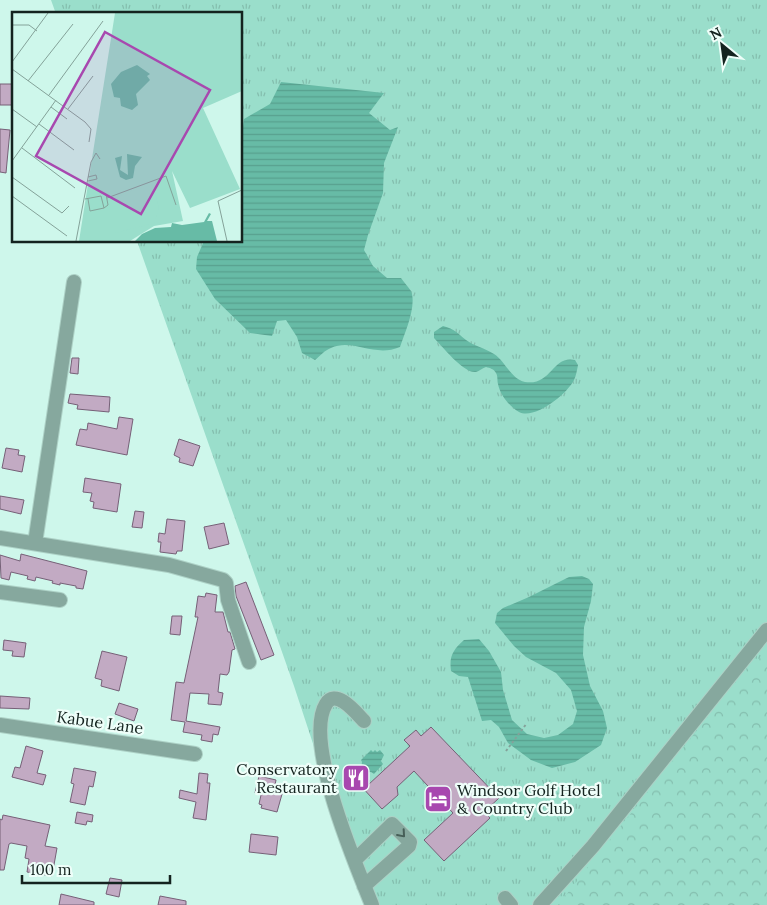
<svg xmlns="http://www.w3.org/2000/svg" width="767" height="905" font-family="Lora,serif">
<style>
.grass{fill:url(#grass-tufts)}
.forest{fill:url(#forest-crowns)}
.water{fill:url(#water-rules)}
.building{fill:#c2aac3;stroke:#766077}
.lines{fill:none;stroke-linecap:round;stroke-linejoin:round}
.minor-casing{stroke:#add1c6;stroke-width:16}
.path{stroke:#84a29a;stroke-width:2;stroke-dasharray:2.5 2.5;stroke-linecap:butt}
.minor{stroke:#86a89e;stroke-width:14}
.oneway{stroke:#475f58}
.labels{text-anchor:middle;stroke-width:4.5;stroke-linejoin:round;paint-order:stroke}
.street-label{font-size:16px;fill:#14231f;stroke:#eefef9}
.poi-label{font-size:16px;fill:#14231f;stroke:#eefef9;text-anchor:end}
.inset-road{fill:none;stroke:#84a299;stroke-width:1}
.view{fill:#a848af;fill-opacity:0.15;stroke:#a848af;stroke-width:2.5}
.inset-edge{fill:none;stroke:#14231f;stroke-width:2.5}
</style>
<defs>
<pattern id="grass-tufts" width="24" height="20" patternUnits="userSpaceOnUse" patternTransform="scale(1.25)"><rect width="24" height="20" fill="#9adecb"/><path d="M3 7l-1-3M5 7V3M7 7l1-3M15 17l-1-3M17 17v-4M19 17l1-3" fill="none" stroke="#84beae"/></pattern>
<pattern id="forest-crowns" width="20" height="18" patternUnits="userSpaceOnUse" patternTransform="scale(1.25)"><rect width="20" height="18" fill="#9adecb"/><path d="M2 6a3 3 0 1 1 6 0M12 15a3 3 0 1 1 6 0" fill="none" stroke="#84beae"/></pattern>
<pattern id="water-rules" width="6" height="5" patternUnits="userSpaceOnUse" patternTransform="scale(1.25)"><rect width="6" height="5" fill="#67bba6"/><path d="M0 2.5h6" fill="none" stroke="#58a08e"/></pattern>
</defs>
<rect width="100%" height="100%" fill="#cef7eb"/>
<path class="grass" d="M51,0h716v905h-400l-18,-52 -55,-167 -157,-445h104v-227h-185z"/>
<path class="forest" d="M767,654v251h-209l191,-240z"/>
<path class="water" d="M281,82l103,11 -15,20 21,17 8,-3 -14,36 -1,30 -15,42 -4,15 9,16 14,12h14c3,4 7,9 10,13 6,15 -6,41 -11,56 -26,11 -47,-9 -69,1 -6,2 -11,8 -16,12l-13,-7 -5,-16 -11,-17 -9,1 -5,15 -22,-3 -35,-34 -19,-30 1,-12 7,-16h37v-100l3,-22 26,-15z
M443,326c12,3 14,7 23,14 8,6 19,8 28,14 11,7 17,25 31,28 27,4 27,-27 50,-22l3,5c-1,5 -2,11 -4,15 -7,14 -39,40 -55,32 -9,-5 -19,-17 -21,-28 -1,-4 0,-8 -2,-11 -2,-4 -6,-5 -10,-6 -3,1 -7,4 -10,5 -12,2 -34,-26 -42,-34v-6z
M582,576l7,3 4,5 -2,17 -7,26 -1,28 7,31 13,25 4,17 -6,17 -26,17 -23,6 -21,-8 -23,-17 -9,-16 -8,-7 -9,1 -14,-44 -9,-1 -8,-5c-2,-15 2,-21 13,-31l15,-1 10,12 12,21 2,18 9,30 15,14 17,4 14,-3 15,-11 4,-13 -6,-21 -15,-17 -30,-16 -12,-11 -19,-23 2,-10 6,-5 26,-11 40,-20z
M371,750l2,2 2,-2 2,2 3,-2 4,5 -3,6 2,3 -9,10 -3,-2 -6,1 -4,-4 1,-7 -1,-2z"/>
<path class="building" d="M0,84h14v21h-14z
M0,129l10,1 -4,43 -6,-1z
M72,358h7l-1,16 -8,-1z
M70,394l40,3 -1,15 -32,-3 1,-4 -10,-2z
M119,417l14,2 -6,36 -51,-10 4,-16 7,1 1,-7 29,6z
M179,439l21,7 -7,20 -14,-4 1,-4 -6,-3z
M6,448l13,2 -1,5 7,1 -3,16 -20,-4z
M85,478l36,6 -4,28 -24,-4 1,-6 -4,-1 2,-8 -9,-1z
M0,496l24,4 -3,14 -21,-5z
M135,511l9,1 -2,16 -10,-1z
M167,519l18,2 -3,30h-5l-1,3 -16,-2 1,-10h-3l1,-9 6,1z
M224,523l5,21 -20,5 -5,-22z
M21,554l66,17 -4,18 -7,-1v-2l-16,-3v2l-8,-2 1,-2 -17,-4 -1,4 -8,-2 1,-3 -17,-4 -2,8 -8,-2 -1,-23 20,6z
M246,582l28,73 -13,5 -25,-64 -1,-10z
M206,593l11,2 -2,17h8l5,20h2l5,17 -3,1 -3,22 -2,3 -7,-1 -2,18 5,1 -2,12 -13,-1 1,-10 -19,-1 -4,28 34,6 -2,8 -5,-1 -1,8 -11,-2 1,-5 -19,-3 2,-10 -14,-2 5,-38 8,1 14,-66h-3l3,-21 7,1z
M172,616h10l-2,19 -10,-1z
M4,640l22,3 -2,14 -12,-1 1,-5 -10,-1z
M102,651l25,6 -8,34 -18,-5 1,-6 -7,-2z
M0,696l30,2 -1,11 -29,-1z
M119,703l19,6 -4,12 -19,-7z
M431,727l68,71 -15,14 6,6 -46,43 -20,-21 29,-27 -39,-42 -17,16 1,8 -16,14 -21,-23h-8l-5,-6 3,-7 8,-2 4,3 5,11 42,-39 -6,-6 12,-10 5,6z
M26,746l17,5 -6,22 9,2 -3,10 -31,-8 3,-10 5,1z
M74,768l22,4 -3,15 -4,-1 -4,19 -15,-3 4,-18 -3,-1z
M199,773l9,1 -1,9h3l-4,37 -13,-2 3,-16 -17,-4 1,-8 17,4z
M259,776l17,4 -1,5 9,2 -7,25 -16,-4 1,-3 -3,-1 2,-9 -6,-2z
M77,812l16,3 -1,7 -5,-1 -1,4 -11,-2z
M3,815l47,10 -5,21 12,2 -5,28 -25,-4 2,-13 -4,-1 2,-12 -16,-3 -2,1 -5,26h-4v-51l2,1z
M251,834l27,3 -2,18 -27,-3z
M110,878l12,2 -3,17 -13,-3z
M61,894l33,8v3h-35z
M160,896l26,5v4h-28z"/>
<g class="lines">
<g class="minor-casing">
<path id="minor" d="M0,538l169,27 54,15 3,3 2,17 21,62
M35,543l39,-261
M0,592l60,8
M364,721c-7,-7 -28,-34 -38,-17 -23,37 30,161 46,201
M0,725l195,29
M355,860l37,-36 18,18 -1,4 -45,40
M505,898l6,7
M540,905l53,-59 174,-216"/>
</g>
<path class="path" d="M506,751l21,-28"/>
<use href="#minor" class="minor"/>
</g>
<defs><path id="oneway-chevron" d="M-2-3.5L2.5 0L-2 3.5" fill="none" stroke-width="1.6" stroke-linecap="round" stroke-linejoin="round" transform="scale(1.25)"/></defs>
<use class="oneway" href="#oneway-chevron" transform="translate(402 834) rotate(49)"/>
<defs>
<g id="restaurant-square" transform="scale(1.4375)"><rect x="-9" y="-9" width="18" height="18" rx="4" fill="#a848af" stroke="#eefef9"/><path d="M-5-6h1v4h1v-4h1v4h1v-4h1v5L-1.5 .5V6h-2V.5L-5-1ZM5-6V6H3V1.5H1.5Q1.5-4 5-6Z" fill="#fff"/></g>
<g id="hotel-square" transform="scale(1.4375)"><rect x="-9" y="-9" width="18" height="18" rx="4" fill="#a848af" stroke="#eefef9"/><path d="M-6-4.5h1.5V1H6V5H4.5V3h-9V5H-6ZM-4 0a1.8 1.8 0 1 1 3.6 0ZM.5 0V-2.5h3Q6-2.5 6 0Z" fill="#fff"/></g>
</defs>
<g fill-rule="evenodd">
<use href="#restaurant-square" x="356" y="778"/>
<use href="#hotel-square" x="438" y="799"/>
</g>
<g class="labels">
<g class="street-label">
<text transform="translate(100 722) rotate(8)" y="6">Kabue Lane</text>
</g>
<g class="poi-label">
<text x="337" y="775">Conservatory<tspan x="337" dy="18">Restaurant</tspan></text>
<text x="457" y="796" text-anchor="start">Windsor Golf Hotel<tspan x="457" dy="18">&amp; Country Club</tspan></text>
</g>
</g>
<g transform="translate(12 12)">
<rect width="230" height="230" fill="#cef7eb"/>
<path d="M103,1h127v78l-39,17 37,81 -50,19 -18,-37 11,50 -29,5 -24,15h-51z" fill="#9adecb"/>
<path d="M145,168h8l3,7 -13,5 4,17 -5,14 -39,10 -8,-7 -6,-13 8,-4 1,-9z" fill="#9adecb"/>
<path d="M125,53l13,9 -3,2 3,4 -14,14 2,11 -6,5 -11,-4 -1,-8 -6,-1 -3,-13 10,-12zM115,142l15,3 -7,9 -2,12 -7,2 -6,-3 -5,-19 7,-2 -2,14 8,5zM197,201l2,1 -4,7h5l5,20h-82l7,-7 13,-6 16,-1 1,-4 10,2 22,-3z" fill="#67bba6"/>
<path class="inset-road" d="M0,13h17l8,6M0,50l36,-49M0,57l73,53 6,7 -2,13M16,69l45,-57M37,83l54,-74M39,95l16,12M0,97l25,18M56,97l25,-33M27,112l35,26M10,136l53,40M0,149l44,-61M0,165l50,36 7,-7M76,169l9,-2 -1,-4 -8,2M0,184l55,40M95,186l59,-22 10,29M73,187l16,-3 3,12 -14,3 -2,-12M92,196l4,-3 -2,-11M64,229l15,-79 5,-9 4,6M215,229l-9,-40 24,-11"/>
<path class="view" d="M93,20l105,58 -69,124 -105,-58z"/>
<rect width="230" height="230" class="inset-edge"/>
</g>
<g transform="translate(722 45) rotate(331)" stroke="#eefef9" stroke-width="4" paint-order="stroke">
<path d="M0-4L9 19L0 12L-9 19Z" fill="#14231f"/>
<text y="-8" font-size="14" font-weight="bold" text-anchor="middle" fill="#14231f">N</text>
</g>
<path d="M22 875v8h148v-8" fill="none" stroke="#14231f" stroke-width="2.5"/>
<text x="30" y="875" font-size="15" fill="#14231f" stroke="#eefef9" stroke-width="4" paint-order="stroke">100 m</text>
</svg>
